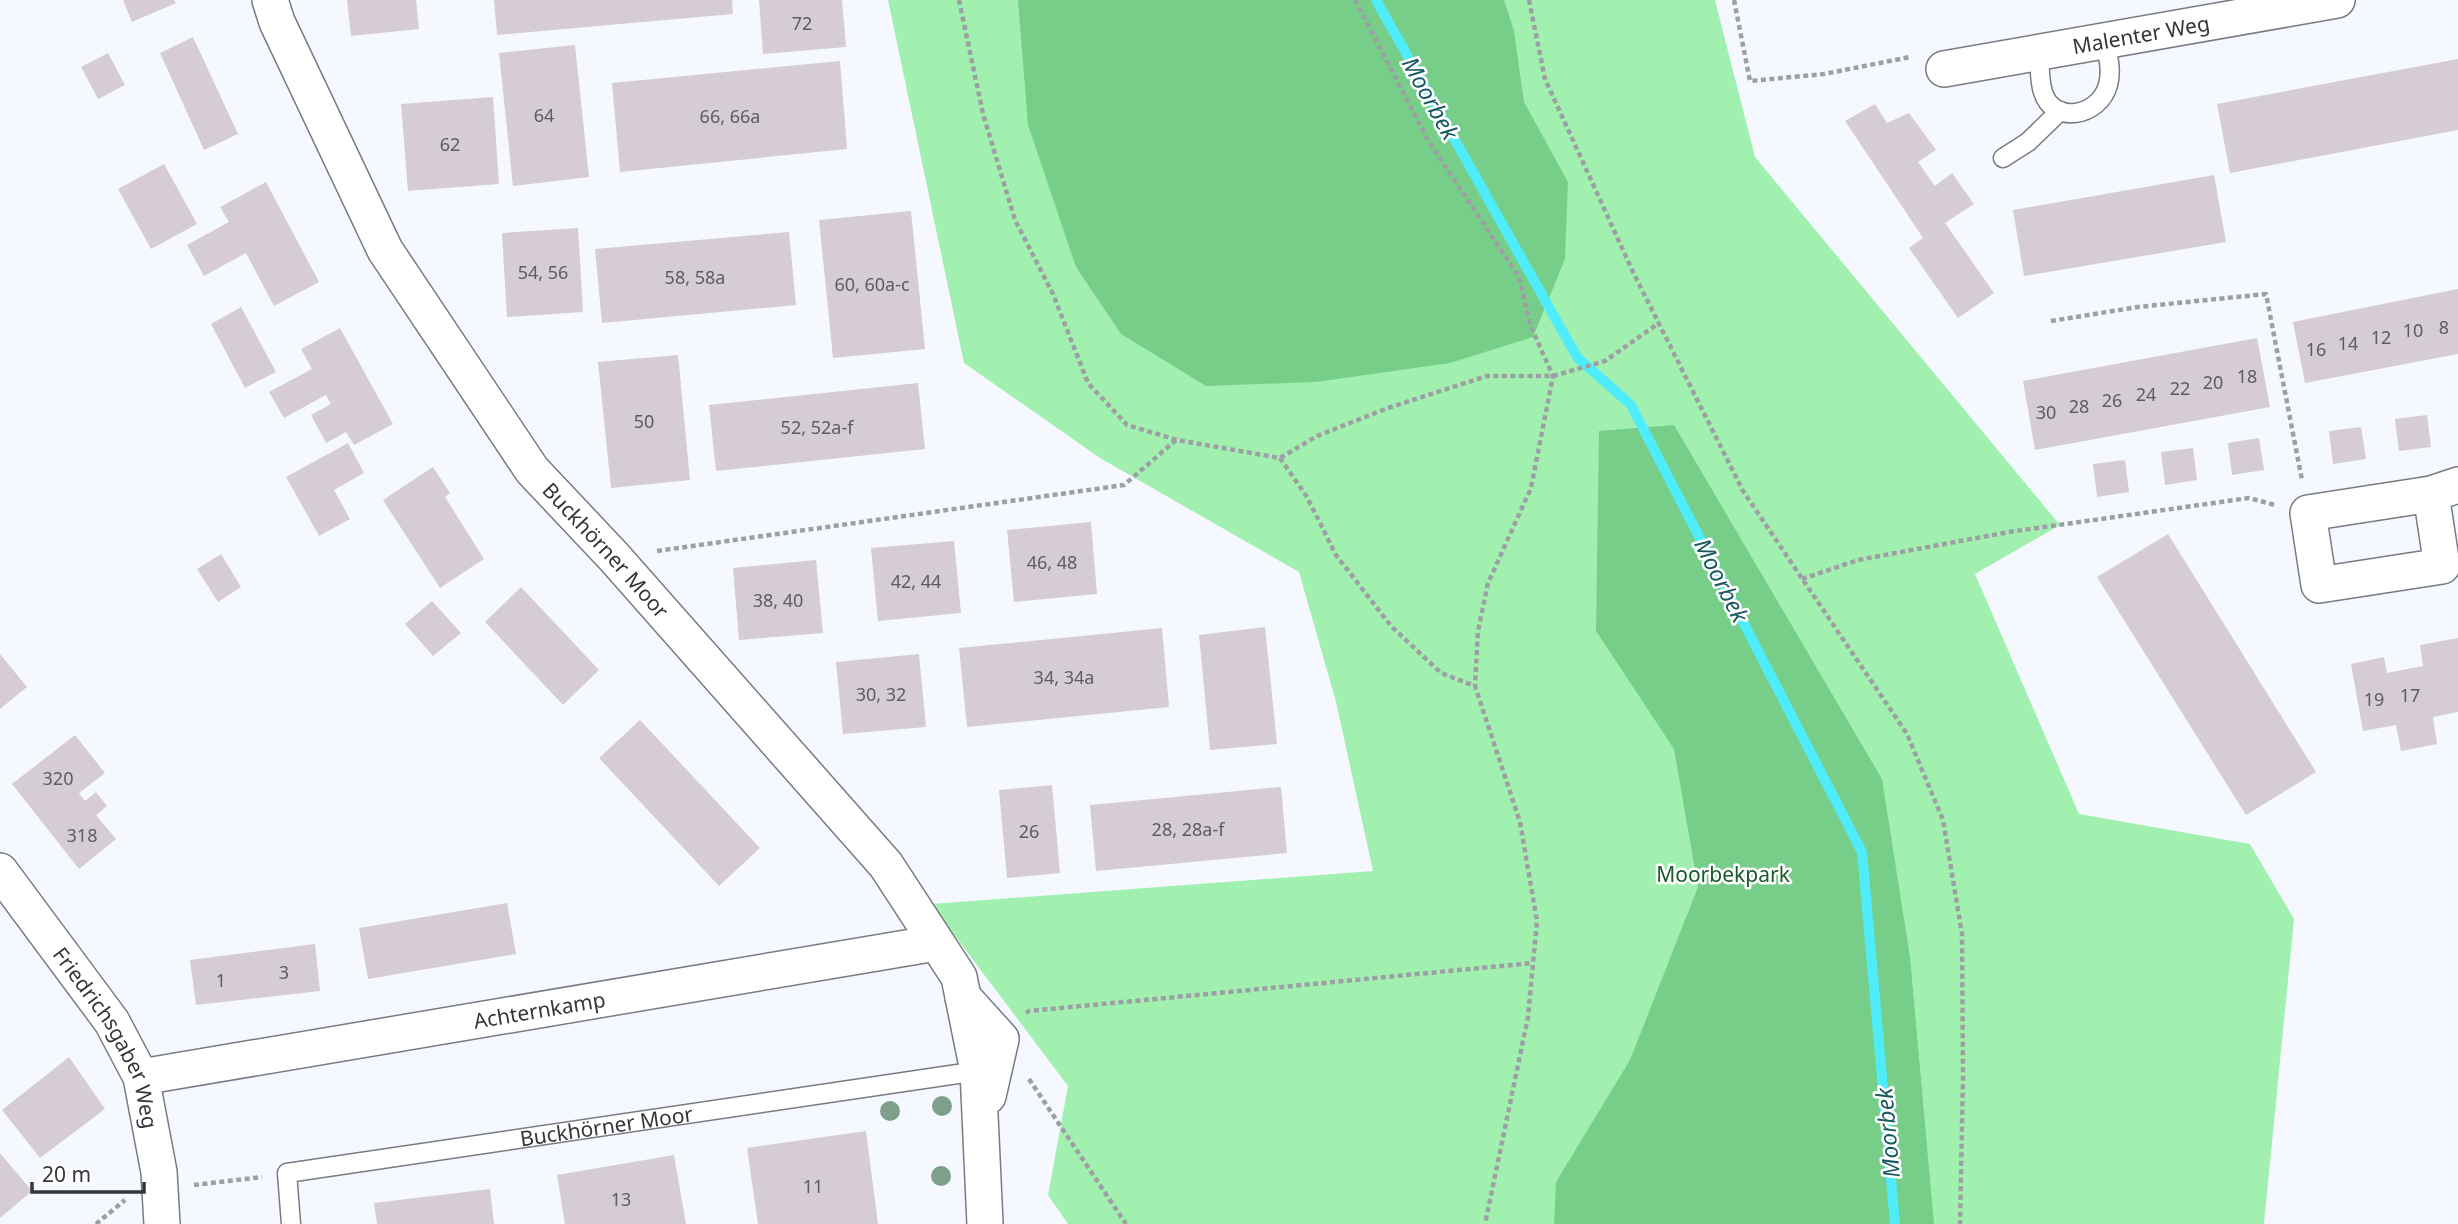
<svg xmlns="http://www.w3.org/2000/svg" width="2458" height="1224" font-family="'Noto Sans',sans-serif">
<style>
.green{fill:#a2f0b0}
.forest{fill:#77ce89}
.lines{fill:none;stroke-linecap:round;stroke-linejoin:round}
.stream{stroke:#4fecfc;stroke-width:10}
.building{fill:#d5cdd3}
.lane-casing{stroke:#787b82;stroke-width:21}
.street-casing{stroke:#787b82;stroke-width:38}
.path{stroke:#9d9fa4;stroke-width:4.5;stroke-dasharray:5 3.5;stroke-linecap:butt}
.lane{stroke:#fff;stroke-width:18}
.street{stroke:#fff;stroke-width:35}
.tree{fill:#7ea08b}
.labels{text-anchor:middle;dominant-baseline:central;stroke-width:5;stroke-linejoin:round;paint-order:stroke}
.number-label{font-size:18px;fill:#5d5c60}
.street-label{font-size:21px;fill:#35363a;stroke:#fff}
.park-label{font-size:21px;fill:#1b582c;stroke:#fff}
.water-label{font-size:23px;font-style:italic;fill:#185960;stroke:#fff}
</style>
<rect width="100%" height="100%" fill="#f6f8ff"/>
<path class="green" d="M888 0H1715L1755 157 2060 525 1975 574 2079 814 2250 844 2294 919 2264 1224H1068L1048 1195 1068 1086 931 904 1373 871 1336 702 1299 572 1100 458 964 363Z"/>
<path class="forest" d="M1018 0H1504L1514 31 1524 102 1568 182 1565 259 1533 337 1450 363 1316 382 1206 386 1121 334 1076 267 1028 125Z
M1674 425 1882 779 1910 957 1934 1224H1554L1556 1182 1630 1060 1698 887 1674 749 1596 631 1599 431Z"/>
<g class="lines">
<path class="stream" d="M1376 0 1577 357 1631 405 1862 852 1895 1224"/>
</g>
<path class="building" d="M123 0H174L176 3 132 22Z
M347 0H416L419 29 351 36Z
M494 0H732L733 14 497 35Z
M759 0H842L846 47 763 54Z
M193 37 238 134 204 150 160 53Z
M575 45 589 177 513 186 499 53Z
M108 53 125 85 98 99 81 67Z
M2458 59V130L2230 173 2217 104Z
M840 61 847 149 620 172 612 83Z
M493 97 499 184 408 191 401 104Z
M1875 104 1887 123 1909 113 1936 150 1918 162 1935 186 1952 173 1974 204 1945 223 1994 293 1958 318 1909 248 1923 238 1845 121Z
M164 164 197 224 151 249 118 189Z
M2214 175 2226 242 2024 276 2013 210Z
M266 182 319 282 274 306 246 253 204 276 187 245 229 222 220 207Z
M911 211 925 349 833 358 819 220Z
M578 228 583 312 507 317 502 233Z
M789 232 796 305 602 323 595 249Z
M2458 289V354L2305 383 2293 322Z
M241 307 276 372 245 388 211 324Z
M340 328 393 424 354 445 346 432 326 443 311 415 331 404 326 395 284 418 269 392 312 369 301 349Z
M2257 338 2270 407 2035 450 2023 381Z
M678 355 690 480 611 488 598 362Z
M918 383 925 449 716 471 709 405Z
M2427 415 2431 447 2399 451 2395 419Z
M2361 427 2366 459 2333 464 2329 431Z
M2259 438 2264 470 2232 475 2228 443Z
M348 443 364 473 334 490 350 519 319 536 286 477Z
M2193 448 2197 480 2165 485 2161 452Z
M2125 460 2129 492 2097 497 2093 464Z
M433 467 450 493 445 497 484 559 440 588 383 500Z
M1091 522 1097 594 1014 602 1007 530Z
M2168 534 2316 772 2246 815 2097 577Z
M954 541 961 613 878 621 871 548Z
M221 554 241 587 218 602 197 569Z
M816 560 823 633 739 640 733 568Z
M521 587 599 670 563 705 485 622Z
M432 601 461 633 433 656 405 624Z
M1265 627 1277 744 1210 750 1199 635Z
M1162 628 1169 707 967 727 959 648Z
M2458 638V712L2433 717 2437 744 2401 751 2396 725 2363 731 2351 664 2384 657 2387 673 2423 666 2420 645Z
M0 654 27 687 0 709Z
M919 654 926 727 843 734 836 662Z
M640 720 760 848 719 886 599 758Z
M75 735 105 773 79 793 85 801 96 792 107 806 96 815 116 839 79 869 12 784Z
M1052 785 1060 873 1007 878 999 790Z
M1281 787 1287 853 1096 871 1090 805Z
M507 903 516 954 368 979 359 928Z
M315 944 320 991 196 1005 190 960Z
M69 1057 105 1109 40 1158 2 1110Z
M866 1131 878 1224H758L747 1148Z
M0 1153 32 1191 0 1218Z
M674 1155 686 1224H565L557 1175Z
M490 1189 494 1224H377L374 1203Z"/>
<g class="lines">
<defs>
<g id="lane">
<path d="M2039 53C2040 65 2039 80 2043 92 2053 125 2099 117 2108 85 2112 70 2108 56 2105 42"/>
<path d="M2003 158 2028 142 2060 111"/>
<path id="s1" d="M291 1224 287 1173 978 1071"/>
</g>
<g id="street">
<path id="s2" d="M270 0 277 22 385 250 532 470 614 557 886 865 959 977 978 1071 985 1224"/>
<path id="s3" d="M1944 69 2337 0"/>
<path d="M2431 494 2442 566 2319 585 2308 513 2431 494 2458 485"/>
<path id="s4" d="M0 871 112 1022 141 1077 159 1172 162 1224"/>
<path d="M963 997 1001 1039 988 1096"/>
<path id="s5" d="M141 1077 936 943"/>
</g>
</defs>
<use href="#lane" class="lane-casing"/>
<use href="#street" class="street-casing"/>
<path class="path" d="M959 0 983 114 1015 220 1053 294 1088 383 1127 425 1177 440 1280 458 1317 436 1388 408 1487 376H1553L1605 361 1659 323
M1355 0 1429 142 1519 277 1531 327 1553 376 1531 488 1488 583 1478 631 1475 686
M1529 0 1545 79 1633 272 1743 491 1907 734 1943 820 1962 934 1963 1076 1960 1224
M1734 0 1750 81 1824 74 1910 57
M2051 321 2138 307 2266 294 2302 480
M1280 458 1307 497 1336 555 1391 626 1441 673 1475 686 1520 822 1537 921 1528 1017 1485 1224
M657 551 1124 485 1176 440
M1802 579 1858 560 2009 532 2249 498 2275 505
M1026 1013 1029 1011 1533 963
M1029 1079 1126 1224
M194 1185 262 1177
M96 1224 125 1200"/>
<use href="#lane" class="lane"/>
<use href="#street" class="street"/>
</g>
<g class="tree">
<circle cx="942" cy="1106" r="10"/>
<circle cx="890" cy="1111" r="10"/>
<circle cx="941" cy="1176" r="10"/>
</g>
<g class="labels">
<g class="number-label">
<text x="802" y="23">72</text>
<text x="544" y="115">64</text>
<text x="730" y="116">66, 66a</text>
<text x="450" y="144">62</text>
<text x="543" y="272">54, 56</text>
<text x="695" y="277">58, 58a</text>
<text x="872" y="284">60, 60a-c</text>
<text x="2444" y="327">8</text>
<text x="2413" y="330">10</text>
<text x="2381" y="337">12</text>
<text x="2348" y="343">14</text>
<text x="2316" y="349">16</text>
<text x="2247" y="376">18</text>
<text x="2213" y="382">20</text>
<text x="2180" y="388">22</text>
<text x="2146" y="394">24</text>
<text x="2112" y="400">26</text>
<text x="2079" y="406">28</text>
<text x="2046" y="412">30</text>
<text x="644" y="421">50</text>
<text x="817" y="427">52, 52a-f</text>
<text x="1052" y="562">46, 48</text>
<text x="916" y="581">42, 44</text>
<text x="778" y="600">38, 40</text>
<text x="1064" y="677">34, 34a</text>
<text x="881" y="694">30, 32</text>
<text x="2410" y="695">17</text>
<text x="2374" y="699">19</text>
<text x="58" y="778">320</text>
<text x="1188" y="829">28, 28a-f</text>
<text x="1029" y="831">26</text>
<text x="82" y="835">318</text>
<text x="284" y="972">3</text>
<text x="221" y="980">1</text>
<text x="813" y="1186">11</text>
<text x="621" y="1199">13</text>
</g>
<g class="street-label">
<text stroke="none"><textPath href="#s3" startOffset="200">Malenter Weg</textPath></text>
<text stroke="none"><textPath href="#s2" startOffset="649">Buckhörner Moor</textPath></text>
<text stroke="none"><textPath href="#s5" startOffset="404">Achternkamp</textPath></text>
<text stroke="none"><textPath href="#s4" startOffset="200">Friedrichsgaber Weg</textPath></text>
<text stroke="none"><textPath href="#s1" startOffset="374">Buckhörner Moor</textPath></text>
</g>
<g class="park-label">
<text x="1723" y="874">Moorbekpark</text>
</g>
<g class="water-label">
<text transform="translate(1431 98) rotate(61)">Moorbek</text>
<text transform="translate(1722 580) rotate(63)">Moorbek</text>
<text transform="translate(1887 1133) rotate(-95)">Moorbek</text>
</g>
</g>
<path d="M32 1182v10h112v-10" fill="none" stroke="#35363a" stroke-width="3.5"/>
<text x="42" y="1182" font-size="21" fill="#35363a" stroke="#ffffff" stroke-width="5" paint-order="stroke">20 m</text>
</svg>
